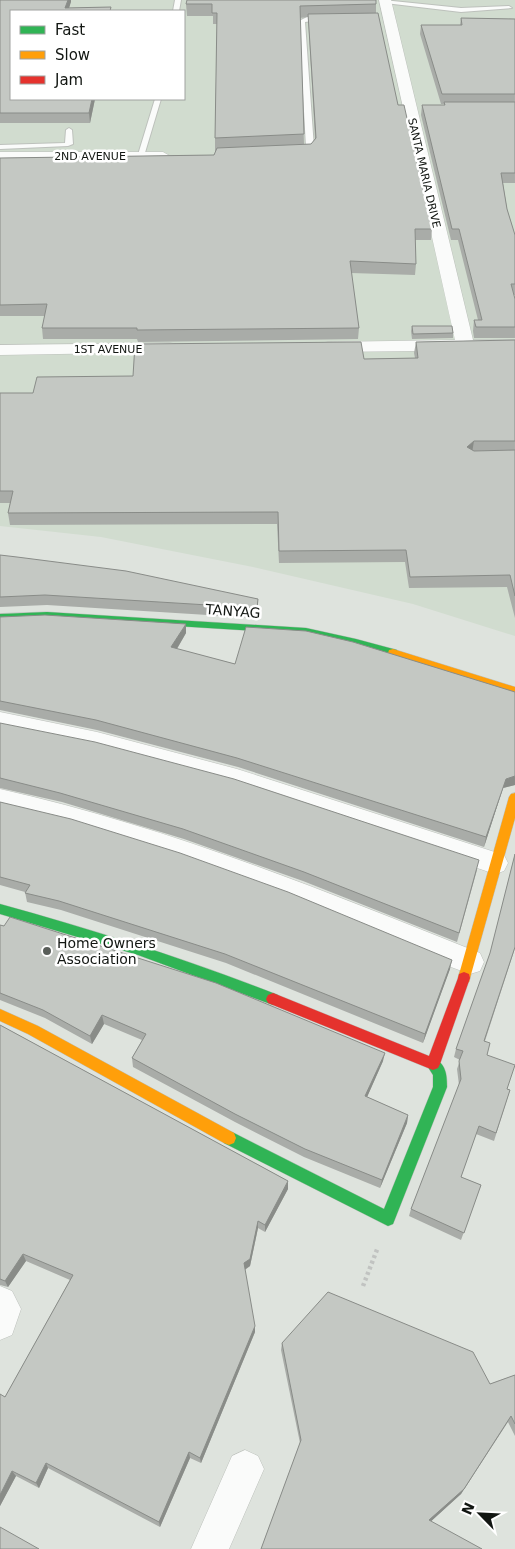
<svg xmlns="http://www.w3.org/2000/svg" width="515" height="1549" font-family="'DejaVu Sans',sans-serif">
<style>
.built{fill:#d1dccf;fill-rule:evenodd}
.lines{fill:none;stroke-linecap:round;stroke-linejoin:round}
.lane-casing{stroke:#bdc1bc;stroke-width:2}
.street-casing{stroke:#bdc1bc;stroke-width:1}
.fast-casing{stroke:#bdc1bc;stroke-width:1}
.slow-casing{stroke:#bdc1bc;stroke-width:1}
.jam-casing{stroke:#bdc1bc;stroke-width:1}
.path{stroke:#c1c3c1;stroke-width:4.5;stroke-dasharray:3 3;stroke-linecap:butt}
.lane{fill:#fafbfa;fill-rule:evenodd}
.street{fill:#fafbfa;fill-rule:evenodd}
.fast{fill:#30b455;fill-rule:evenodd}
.slow{fill:#ff9f0a;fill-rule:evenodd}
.jam{fill:#e5322d;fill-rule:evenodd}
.wall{fill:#a9aca8;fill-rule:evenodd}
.shaded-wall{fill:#898c88}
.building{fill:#c4c8c3;stroke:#898c88}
.poi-dot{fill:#595e59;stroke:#fff;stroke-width:2}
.labels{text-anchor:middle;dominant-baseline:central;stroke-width:5;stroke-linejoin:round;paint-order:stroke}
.far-street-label{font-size:11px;fill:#121612;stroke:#fff}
.street-label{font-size:14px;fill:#121612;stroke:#fff}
.poi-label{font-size:14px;fill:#121612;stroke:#fff;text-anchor:start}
</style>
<rect width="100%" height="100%" fill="#dee3dd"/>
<path class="built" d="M0 0H515V636L413 604 253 567 101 537 0 526ZM11 11H184V99H11Z"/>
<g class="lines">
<defs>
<path id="lane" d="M175 0H181L179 11H173Z
M383 0 461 8 509 6 512 8 461 12 385 3Z
M307 17 326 19 305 22 314 148 300 154 296 152 306 147 299 21Z
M155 99H161L144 156 137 158Z
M69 128 72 130 73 144 68 146 0 149V145L65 143 66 130Z"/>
<path id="street" d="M379 0H391L473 340H515V350L328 352 322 351 319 347 322 343 328 342 455 340Z
M0 152H163L170 156 163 160H0Z
M170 343 176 344 179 348 176 352 0 355V345Z
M0 712 97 732 237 769 504 855 508 863 504 871 495 874 235 787 97 750 0 730Z
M0 789C166 826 322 890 480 953L484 962 480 971 470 974C408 952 349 924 288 900 194 862 99 831 0 809Z
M0 1286 12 1291 21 1309 12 1335 0 1340Z
M245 1450 258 1456 264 1469 229 1549H191L232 1456Z"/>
<path id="fast" d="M47 612 306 628 356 639 397 650 398 653 393 657 355 645 306 634 47 618 0 620V614Z
M0 904C94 930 187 959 278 995L280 999 278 1003 273 1005 138 955 0 914Z
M433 1058C446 1063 447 1075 447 1087L393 1224 388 1226 224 1143 222 1138 224 1133 229 1131 234 1133 384 1209 433 1087V1075L426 1064 428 1060Z"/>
<path id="slow" d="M393 649 515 687V695L389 656 388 653 389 650Z
M515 793V818L470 978 469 982 464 984 459 982 458 978 509 797 511 794Z
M0 1009 38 1026 234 1133 236 1138 234 1143 229 1145 224 1143 28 1034 0 1021Z"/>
<path id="jam" d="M464 972 469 974 470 978 440 1064 438 1068 433 1070 268 1003 266 999 268 995 273 993 429 1056 458 978 459 974Z"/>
</defs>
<use href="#lane" class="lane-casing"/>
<use href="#street" class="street-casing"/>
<use href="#fast" class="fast-casing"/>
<use href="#slow" class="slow-casing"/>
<use href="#jam" class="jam-casing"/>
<path class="path" d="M363 1286 378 1247"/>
<use href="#lane" class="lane"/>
<use href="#street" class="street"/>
<use href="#fast" class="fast"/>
<use href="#slow" class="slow"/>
<use href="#jam" class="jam"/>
</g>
<path class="wall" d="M0 0H71L69 8 111 7V11H11L95 99 90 123H0Z
M186 4H376V13L398 105 432 229 431 240H415L416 264 415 275 351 273 359 328 358 339 138 342 137 339H43L42 328 45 316H0V158L214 155 216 151H215V138L217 24H213V16H187ZM308 17 315 139 311 144H304L300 18Z
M461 18 515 19V183H503L507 209 515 235V295H514L515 299V338H474L473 331 474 320H478L458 240H451L421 115 422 105H444V104H441L420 34 421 25H460Z
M412 326 453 333V338L412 339 411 331Z
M515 340V618L507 587 409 588 405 562 279 563 277 524 10 525 8 513 10 503H0V393H33L133 376 364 359 415 358 414 353 416 342Z
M0 555 258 599V609L257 618 47 605 0 607Z
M0 617 186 633 177 649 235 664 515 692V785L503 788 484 847 238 767 97 730 0 710Z
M0 723 477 870 457 942 303 881 184 839 62 802 0 788Z
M0 802 450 969 423 1043 226 963 61 910 27 902 25 892 0 885Z
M515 854V948L485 1041 487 1055 507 1089 510 1090 494 1141 476 1134 461 1177 481 1185 461 1240 409 1216 411 1209 459 1085 457 1069 460 1060 454 1057 456 1049 490 954Z
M0 925 383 1061 367 1097 408 1115 407 1123 380 1188 304 1157 235 1122 133 1067 132 1058 142 1040 104 1024 92 1044 45 1018 0 1000Z
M0 1025 288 1181V1189L265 1232 258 1228 250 1266 245 1270 255 1332 201 1463 190 1458 160 1527 48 1468 39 1488 16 1476 0 1506V1394L5 1397 70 1280 26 1261 8 1287 0 1285Z
M282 1343 490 1384 515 1375V1436L508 1422 461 1494 431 1521 261 1549 300 1443 281 1350Z"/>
<path class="shaded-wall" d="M68 0H71V2L68 11 65 8Z
M92 99H95L90 123 89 113Z
M474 441 472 453 467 447Z
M258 599V609L257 618V608Z
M186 624V633L172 657 171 647Z
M515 776V785L503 788 484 847 486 837 506 779Z
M452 960 450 969 423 1043 425 1034Z
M102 1015 104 1024 92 1044 90 1036Z
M385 1053 383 1061 364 1104 365 1096Z
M408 1115 407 1123 380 1188 382 1180Z
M288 1181V1189L265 1232V1225Z
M258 1221V1228L250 1266 244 1270V1263Z
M23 1254 26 1261 8 1287 5 1281Z
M255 1326V1332L201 1463 200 1458Z
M511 1416 461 1494 427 1525 429 1520Z
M189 1452 190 1458 160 1527 159 1522Z
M46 1463 48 1468 39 1488 36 1483Z
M12 1471 16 1476 0 1506V1495Z"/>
<path class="building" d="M0 0H68L65 8 111 7 110 11H11V99H92L89 113H0Z
M187 0H376V4L300 6 304 134 215 138 217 13H212V4H186Z
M378 13 398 105H404L432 229H415L416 264 350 261 359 328 137 330V328H42L47 304 0 305V158L214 155 217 148 311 144 316 138 308 14Z
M461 18 515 19V94H442L421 25H462Z
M444 102H515V173H501L507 209 515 235V284H511L515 299V327H476L474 320H482L459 229H452L422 105H445Z
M412 326H452L453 333 413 334Z
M515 340V441H474L467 447 474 451 515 450V596L510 575 410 577 406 550 279 551 278 512 8 513 13 491H0V393H33L37 377 133 376 135 344 361 342 364 359 418 358 416 342Z
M0 555 17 557 126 571 258 599 257 608 45 595 0 597Z
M45 615 186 624 171 647 235 664 246 627 306 631 353 642 515 692V776L506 779 486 837 237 758 96 720 0 701V617Z
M0 723 95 742 234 779 479 860 459 933 304 872 183 829 60 793 0 778Z
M0 802 71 819 180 853 288 892 452 960 425 1034 225 954 59 901 25 893 30 885 0 877Z
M515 854V947L484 1041 490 1043 487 1055 515 1065 507 1089 510 1090 496 1133 479 1126 461 1177 481 1185 464 1233 411 1209 461 1079 459 1061 463 1051 456 1049 490 953Z
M10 917 216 983 385 1053 365 1096 408 1115 382 1180 305 1149 235 1114 132 1058 146 1034 102 1015 90 1036 43 1010 0 993V925L4 926Z
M0 1025 288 1181 265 1225 258 1221 250 1259 244 1263 255 1326 200 1458 189 1452 159 1522 46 1463 36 1483 12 1471 0 1495V1394L5 1397 73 1275 23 1254 5 1281 0 1279Z
M328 1292 473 1352 490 1384 515 1375V1424L511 1416 464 1489 429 1520 482 1549H261L301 1440 282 1343Z
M0 1527 39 1549H0Z"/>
<circle class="poi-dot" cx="47" cy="951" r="5"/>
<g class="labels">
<g class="far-street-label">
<text x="90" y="156">2ND AVENUE</text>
<text transform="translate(424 173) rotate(77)">SANTA MARIA DRIVE</text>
<text x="108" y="349">1ST AVENUE</text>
</g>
<g class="street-label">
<text transform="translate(233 611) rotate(4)">TANYAG</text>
</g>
<g class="poi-label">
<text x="57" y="943">Home Owners<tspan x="57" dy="16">Association</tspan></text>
</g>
</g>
<rect x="10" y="10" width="175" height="90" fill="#ffffff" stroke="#a0a2a0"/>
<rect x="20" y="26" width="25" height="8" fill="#30b455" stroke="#a0a2a0"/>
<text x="55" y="35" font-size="15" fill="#121612">Fast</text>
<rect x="20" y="51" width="25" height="8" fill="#ff9f0a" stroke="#a0a2a0"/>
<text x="55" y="60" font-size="15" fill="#121612">Slow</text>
<rect x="20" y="76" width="25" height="8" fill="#e5322d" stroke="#a0a2a0"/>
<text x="55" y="85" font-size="15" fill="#121612">Jam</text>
<g transform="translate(480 1514) rotate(294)" stroke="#ffffff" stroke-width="4" paint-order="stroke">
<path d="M0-4L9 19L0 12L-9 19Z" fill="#121612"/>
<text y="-8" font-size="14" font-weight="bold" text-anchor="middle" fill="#121612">N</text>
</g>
</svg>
